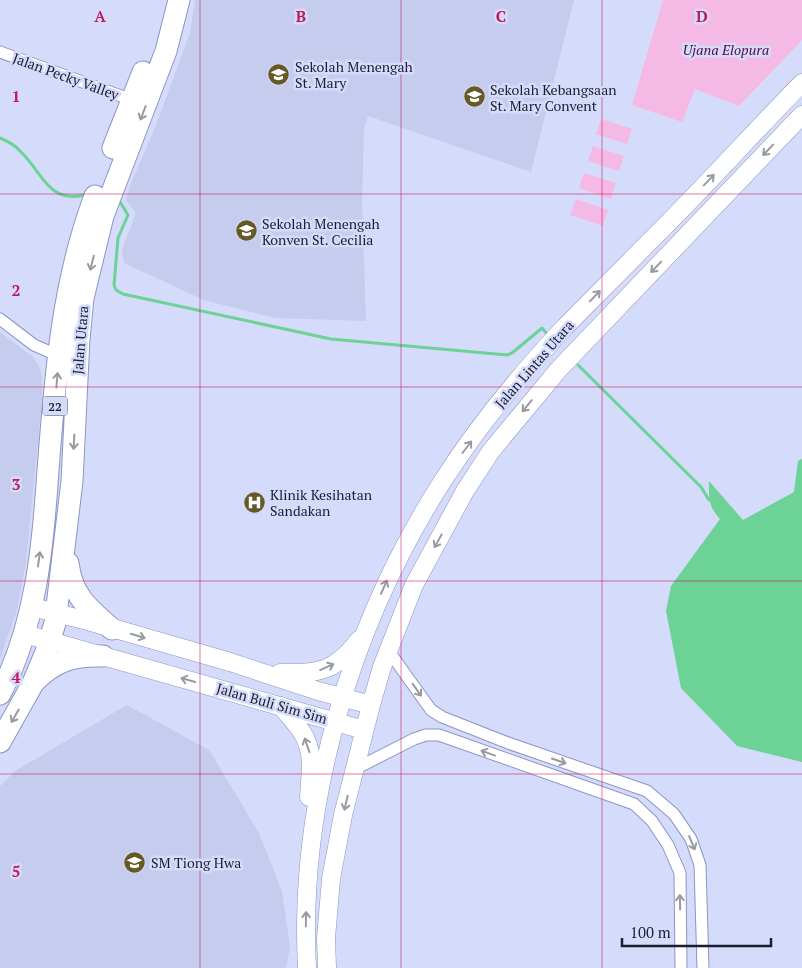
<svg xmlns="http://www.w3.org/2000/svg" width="802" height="968" font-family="'PT Serif',serif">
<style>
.built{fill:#c5ccee}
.green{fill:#f4bae5}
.water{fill:#6cd296}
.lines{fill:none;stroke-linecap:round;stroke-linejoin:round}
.stream{stroke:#6cd296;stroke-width:3}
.street-casing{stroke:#8c95c5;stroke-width:13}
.primary-casing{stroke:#8c95c5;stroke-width:19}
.highway-casing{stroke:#8c95c5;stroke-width:23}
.street{stroke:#fff;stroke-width:11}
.primary{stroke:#fff;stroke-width:18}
.highway{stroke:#fff;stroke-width:21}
.oneway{stroke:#989aa2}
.grid{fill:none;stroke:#c2185b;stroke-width:1;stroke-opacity:0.55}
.labels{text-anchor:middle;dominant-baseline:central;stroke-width:5;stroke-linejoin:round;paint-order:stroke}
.shield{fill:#d5dbfa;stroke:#53576d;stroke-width:1}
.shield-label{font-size:12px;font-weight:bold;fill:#1b1e31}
.park-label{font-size:14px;font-style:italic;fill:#540748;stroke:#d5dbfa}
.poi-label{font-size:14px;fill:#1b1e31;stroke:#d5dbfa;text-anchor:start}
.street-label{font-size:14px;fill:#1b1e31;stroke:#d5dbfa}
.grid-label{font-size:16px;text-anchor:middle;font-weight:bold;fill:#c2185b;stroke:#d5dbfa;stroke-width:5;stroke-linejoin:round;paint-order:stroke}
</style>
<rect width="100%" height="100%" fill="#d5dbfa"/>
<path class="built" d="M195 0H574L531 172 368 116 364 129 362 202 366 321 275 318 204 300 124 263 122 249 136 213 126 200 131 183 156 125 190 33Z
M0 332 33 357 39 366 42 377V401L26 562 17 610 0 659Z
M127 705 209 750 259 833 282 891 290 947 286 968H0V786L15 771Z"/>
<path class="green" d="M663 0H802V40L739 106 695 89 682 122 632 105Z
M601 119 632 129 627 144 596 134Z
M593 146 624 156 619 171 588 161Z
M584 173 616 183 611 199 579 188Z
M576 199 608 210 603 226 570 215Z"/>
<path class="water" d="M802 459V762L737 746 681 688 666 611 671 586 720 519C708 506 709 498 709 481L743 520 794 492 798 461Z"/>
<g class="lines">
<path class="stream" d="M0 138C7 141 15 145 20 151 42 171 48 204 84 195
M120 202 128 215 118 238 114 285 116 290 123 294 331 339 507 355 512 353 542 328 548 335
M578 365 701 487 709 500"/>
<defs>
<path id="street" d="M0 52 132 100
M0 319 34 345 59 356
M388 650 431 710 442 717 508 743 647 791 674 814 691 839 700 865 703 968
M353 770 414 739 426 735H439L634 804 652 821 668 845 680 873 681 968"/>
<path id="primary" d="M32 607 88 621 230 662 318 691 371 705
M25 634 364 730
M280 673C318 674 335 672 359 640
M281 706C288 715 297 724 303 734 315 754 310 776 309 797
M307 968C298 800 352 623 442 482 475 430 521 374 563 329 591 300 620 272 648 243 701 191 750 136 802 83
M327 968 326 938 331 879 343 815 371 705 382 667 414 585 465 491 491 451 559 369 802 115"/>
<path id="highway" d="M113 148 143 72
M68 563C72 596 88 608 112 629
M34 682C55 661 73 655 103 656
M0 694C36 625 43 547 48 470 55 378 62 283 95 196
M0 742 32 685 46 652 55 623 72 481 79 339 83 298 103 216 166 51 179 0"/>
</defs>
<use href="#street" class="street-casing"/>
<use href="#primary" class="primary-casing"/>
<use href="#highway" class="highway-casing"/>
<use href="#street" class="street"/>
<use href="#primary" class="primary"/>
<use href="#highway" class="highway"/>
</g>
<defs><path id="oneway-shaft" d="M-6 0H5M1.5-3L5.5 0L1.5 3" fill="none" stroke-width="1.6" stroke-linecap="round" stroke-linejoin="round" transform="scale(1.25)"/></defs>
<g class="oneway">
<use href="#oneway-shaft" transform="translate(143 113) rotate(111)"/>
<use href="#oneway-shaft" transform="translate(768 150) rotate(134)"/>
<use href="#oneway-shaft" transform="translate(709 180) rotate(-46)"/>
<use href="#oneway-shaft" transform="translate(92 263) rotate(104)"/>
<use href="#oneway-shaft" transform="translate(656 267) rotate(134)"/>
<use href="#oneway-shaft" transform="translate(595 296) rotate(-46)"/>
<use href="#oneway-shaft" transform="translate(57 380) rotate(-85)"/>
<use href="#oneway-shaft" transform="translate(527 406) rotate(129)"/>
<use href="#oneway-shaft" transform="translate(74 442) rotate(93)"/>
<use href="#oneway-shaft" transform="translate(467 447) rotate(-53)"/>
<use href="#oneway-shaft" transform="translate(438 541) rotate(119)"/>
<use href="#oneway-shaft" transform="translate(39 559) rotate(-82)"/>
<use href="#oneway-shaft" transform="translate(384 587) rotate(-66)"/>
<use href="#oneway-shaft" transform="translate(138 636) rotate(17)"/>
<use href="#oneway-shaft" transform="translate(327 667) rotate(-24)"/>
<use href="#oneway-shaft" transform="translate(188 680) rotate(-164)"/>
<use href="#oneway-shaft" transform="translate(417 690) rotate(55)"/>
<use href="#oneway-shaft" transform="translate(15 716) rotate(120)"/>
<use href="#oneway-shaft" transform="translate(307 745) rotate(-109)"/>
<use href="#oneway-shaft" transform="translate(488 753) rotate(-160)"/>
<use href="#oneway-shaft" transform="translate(559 761) rotate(19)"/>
<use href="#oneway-shaft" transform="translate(346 803) rotate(103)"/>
<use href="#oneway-shaft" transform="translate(692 843) rotate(67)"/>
<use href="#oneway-shaft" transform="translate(680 902) rotate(-91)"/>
<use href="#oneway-shaft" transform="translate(306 919) rotate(-89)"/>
</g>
<path class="grid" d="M200 0V968M401 0V968M602 0V968M0 194H802M0 387H802M0 581H802M0 774H802"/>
<defs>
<symbol id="school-disc" viewBox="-11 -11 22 22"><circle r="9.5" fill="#655925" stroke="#d5dbfa"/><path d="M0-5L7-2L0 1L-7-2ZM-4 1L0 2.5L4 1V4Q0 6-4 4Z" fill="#fff"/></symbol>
<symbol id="hospital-disc" viewBox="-11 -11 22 22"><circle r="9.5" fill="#655925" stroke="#d5dbfa"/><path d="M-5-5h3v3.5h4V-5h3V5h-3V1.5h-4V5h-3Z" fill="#fff"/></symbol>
</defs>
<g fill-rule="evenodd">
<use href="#school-disc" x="266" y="62" width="25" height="25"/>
<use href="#school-disc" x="462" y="84" width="25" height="25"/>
<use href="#school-disc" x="234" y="218" width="25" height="25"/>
<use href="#hospital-disc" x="242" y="490" width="25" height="25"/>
<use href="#school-disc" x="122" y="850" width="25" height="25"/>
</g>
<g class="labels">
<rect class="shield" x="42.5" y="396.5" width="25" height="19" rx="4"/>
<g class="shield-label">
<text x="55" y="406">22</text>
</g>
<g class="park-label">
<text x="726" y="49">Ujana Elopura</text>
</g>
<g class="poi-label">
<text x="295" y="66">Sekolah Menengah<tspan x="295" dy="16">St. Mary</tspan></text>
<text x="490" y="89">Sekolah Kebangsaan<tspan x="490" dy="16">St. Mary Convent</tspan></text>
<text x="262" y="223">Sekolah Menengah<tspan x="262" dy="16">Konven St. Cecilia</tspan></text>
<text x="270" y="494">Klinik Kesihatan<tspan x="270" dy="16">Sandakan</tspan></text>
<text x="151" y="862">SM Tiong Hwa</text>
</g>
<g class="street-label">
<text transform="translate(66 76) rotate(20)">Jalan Pecky Valley</text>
<text transform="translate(80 340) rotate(-85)">Jalan Utara</text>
<text transform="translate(534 364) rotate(-49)">Jalan Lintas Utara</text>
<text transform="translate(272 703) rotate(16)">Jalan Buli Sim Sim</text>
</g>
</g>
<g class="grid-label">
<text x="100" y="22">A</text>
<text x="301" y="22">B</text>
<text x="501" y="22">C</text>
<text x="702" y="22">D</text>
<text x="16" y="102">1</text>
<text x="16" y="296">2</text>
<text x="16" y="490">3</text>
<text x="16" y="683">4</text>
<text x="16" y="877">5</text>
</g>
<path d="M622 938v8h149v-8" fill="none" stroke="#1b1e31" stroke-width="2.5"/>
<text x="630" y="938" font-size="15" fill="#1b1e31" stroke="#d5dbfa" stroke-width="4" paint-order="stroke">100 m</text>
</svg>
